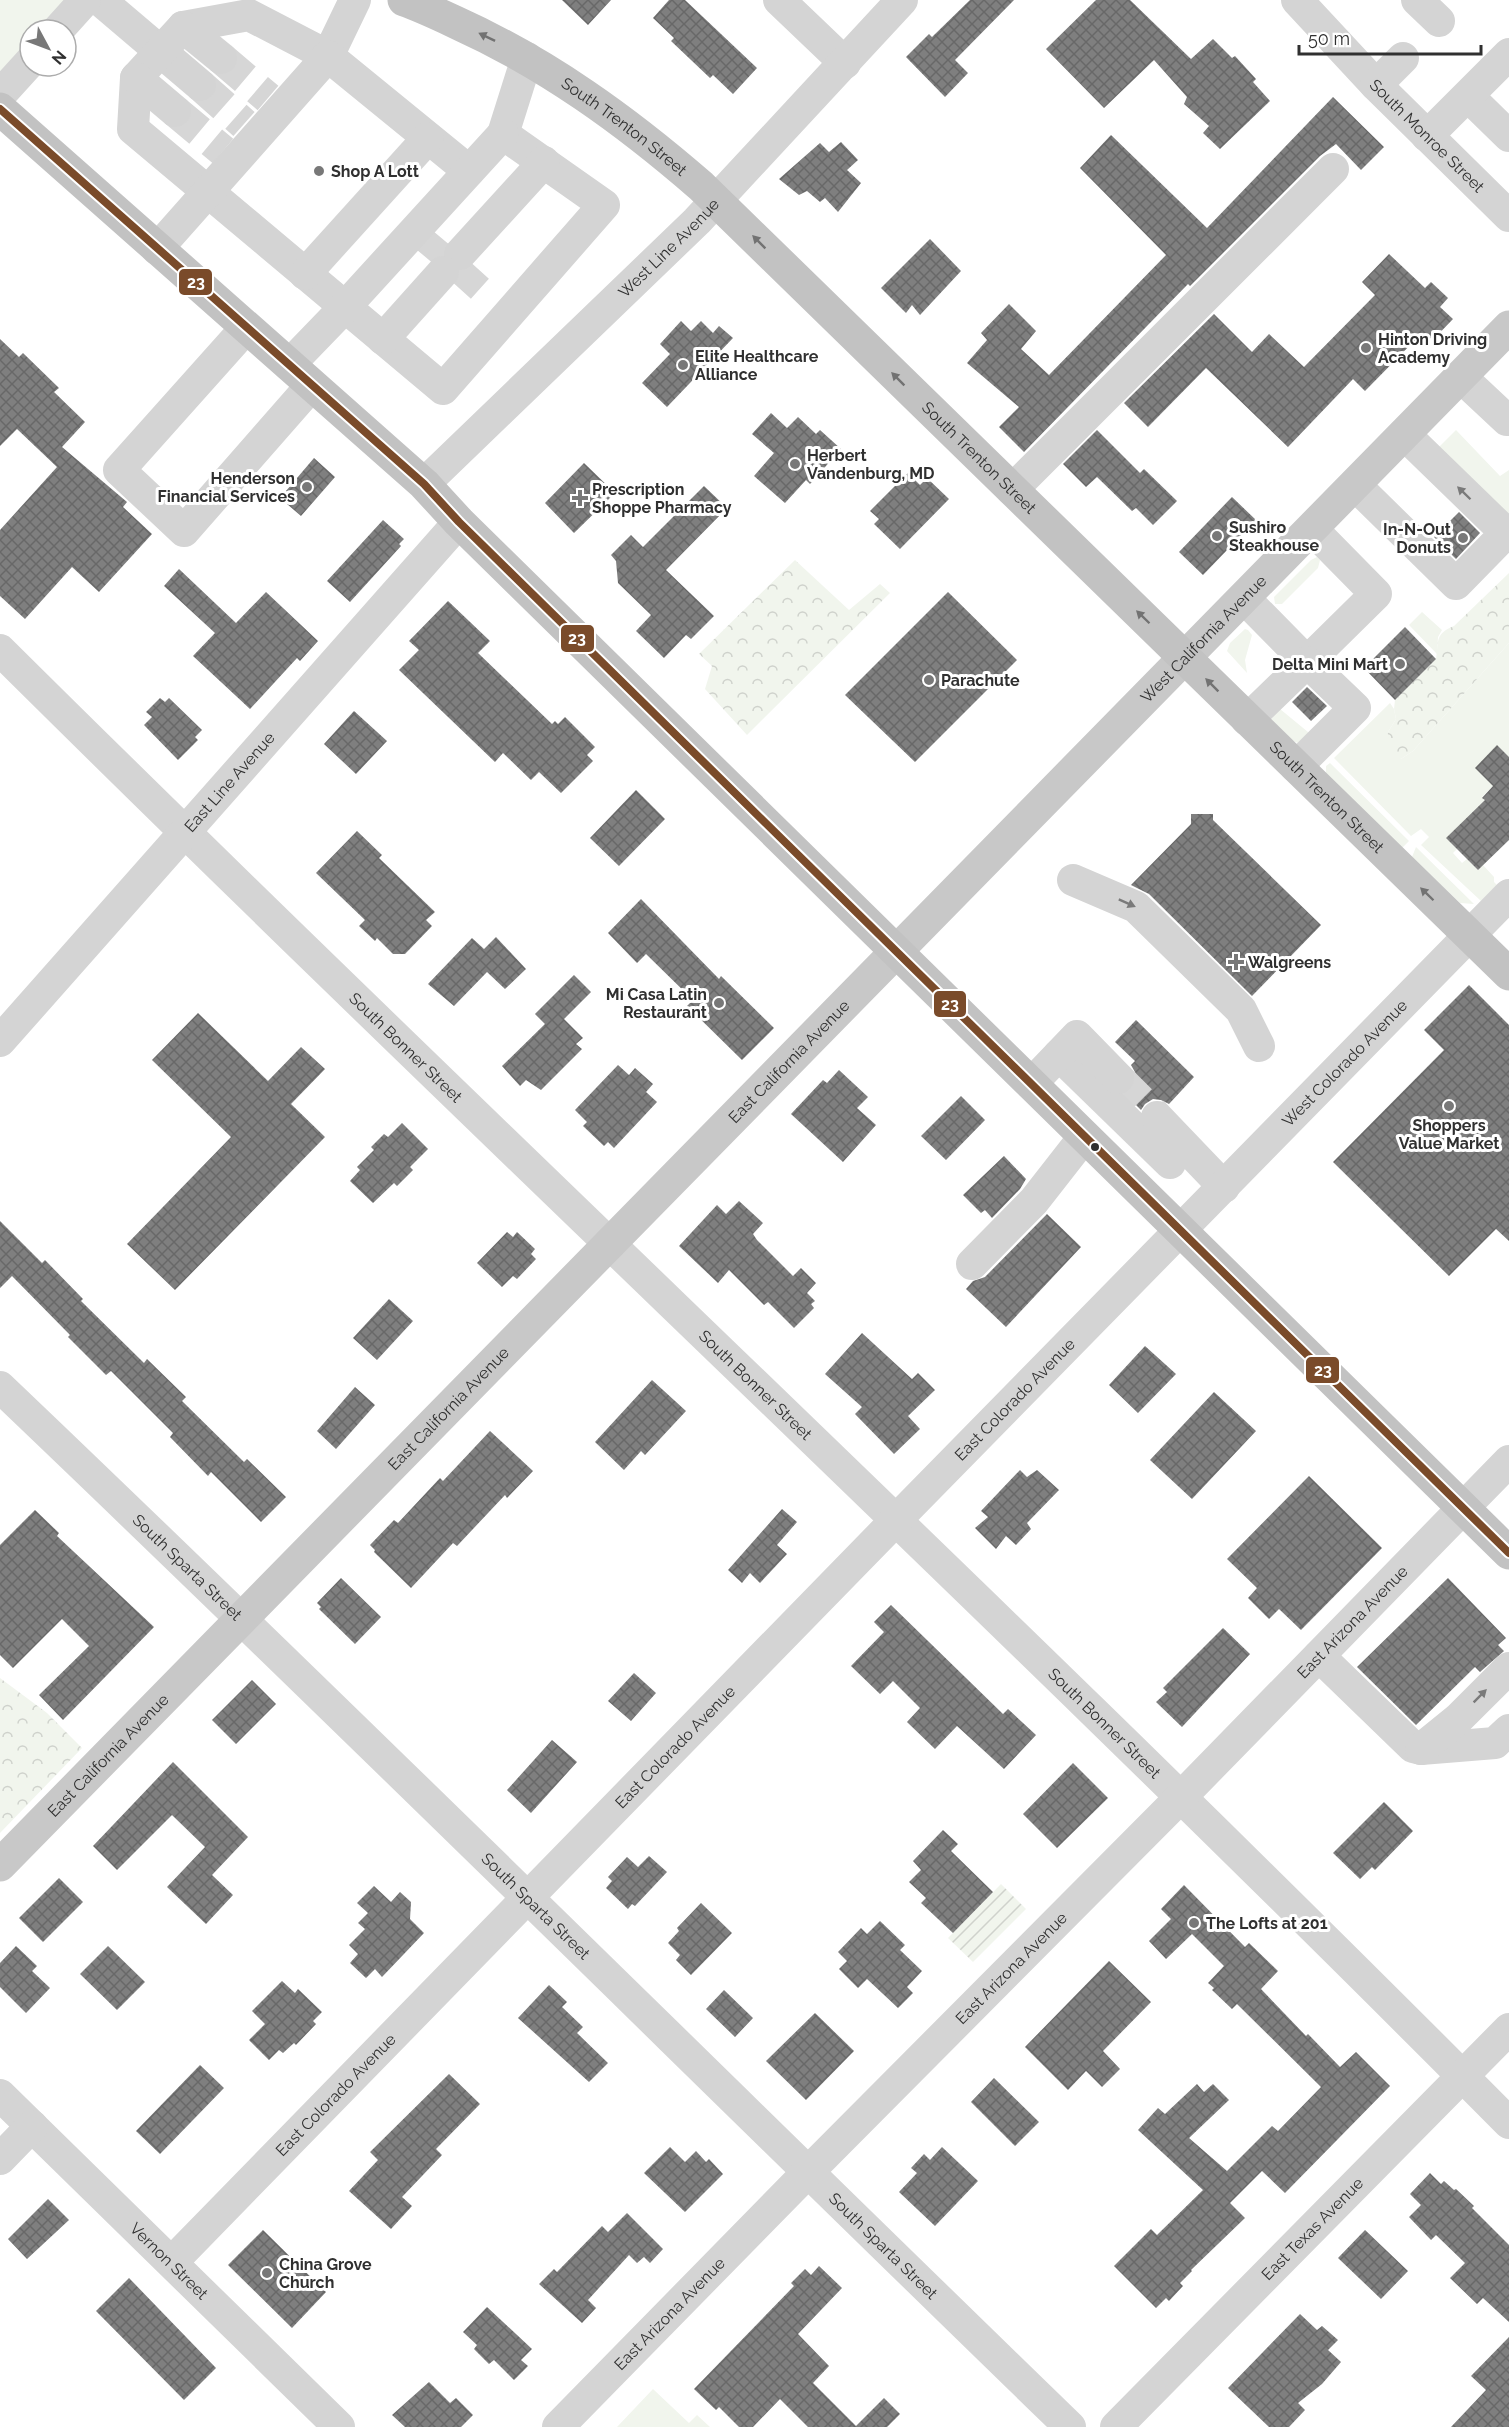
<svg xmlns="http://www.w3.org/2000/svg" width="1509" height="2427" font-family="Raleway,sans-serif">
<style>
.grass{fill:#f1f5ed}
.forest{fill:url(#forest-crowns)}
.garden{fill:url(#garden-furrows)}
.building{fill:url(#building-cross-hatch)}
.lines{fill:none;stroke-linecap:round;stroke-linejoin:round}
.minor-tunnel{stroke:#d6d6d6;stroke-width:32;stroke-dasharray:32 16;stroke-linecap:butt}
.minor{stroke:#d4d4d4;stroke-width:32}
.major{stroke:#c8c8c8;stroke-width:33}
.highway{stroke:#c2c2c2;stroke-width:33}
.bus-1-casing{stroke:#fff;stroke-width:12}
.bus-1{stroke:#7a4b2a;stroke-width:8}
.oneway{fill:#727272}
.oneway2{fill:#7a7a7a}
.poi-dot{fill:#787878;stroke:#fff;stroke-width:2}
.bus-dot{fill:#303030;stroke:#fff;stroke-width:2}
.labels{text-anchor:middle;dominant-baseline:central;stroke-width:6;stroke-linejoin:round;paint-order:stroke}
.street-label{font-size:16px;fill:#303030;stroke:#fff}
.poi-label{font-size:16px;font-weight:bold;fill:#303030;stroke:#fff;text-anchor:start}
.line-badge{stroke:#fff;stroke-width:2}
.badge-label{font-size:16px;text-anchor:middle;font-weight:bold;fill:#fff}
</style>
<defs>
<pattern id="forest-crowns" width="20" height="18" patternUnits="userSpaceOnUse" patternTransform="scale(1.5)"><rect width="20" height="18" fill="#f1f5ed"/><path d="M2 6a3 3 0 1 1 6 0M12 15a3 3 0 1 1 6 0" fill="none" stroke="#cfd2cc"/></pattern>
<pattern id="garden-furrows" width="10" height="10" patternUnits="userSpaceOnUse" patternTransform="scale(1.5)"><rect width="10" height="10" fill="#f1f5ed"/><path d="M-1 1l2-2M0 10L10 0M9 11l2-2" fill="none" stroke="#cfd2cc"/></pattern>
<pattern id="building-cross-hatch" width="8" height="8" patternUnits="userSpaceOnUse" patternTransform="scale(1.5)"><rect width="8" height="8" fill="#7f7f7f"/><path d="M0 0l8 8M0 8l8-8" fill="none" stroke="#686868"/></pattern>
</defs>
<rect width="100%" height="100%" fill="#fff"/>
<path class="grass" d="M0 0H68L41 30H30V43L0 76Z
M1456 430 1500 476 1509 470V523L1436 450Z
M1317 557 1320 560 1318 568 1282 604H1275L1274 597 1311 560Z
M1422 612 1442 630 1438 637 1437 654 1409 625Z
M1245 629 1248 630 1252 635 1245 660 1247 673 1227 651 1230 643Z
M1509 643V796L1496 783 1482 797 1485 800 1447 838 1457 849 1453 853 1462 863 1467 859 1478 870 1483 865 1494 877V882L1497 885 1481 901 1421 845 1429 837 1421 829 1411 836 1334 758 1390 703 1394 709 1396 719 1388 732 1401 759 1413 751Z
M1280 709 1308 732V736L1298 743 1293 741 1271 719Z
M1330 763 1409 841 1402 848 1326 775V766Z
M1416 847 1474 904 1460 903 1412 857Z
M653 2389 689 2423 697 2415 710 2427H617Z"/>
<path class="forest" d="M795 560 849 610 880 584 890 593 747 735 705 689 712 666 699 654Z
M1509 573V643L1413 751 1401 759 1387 749 1388 732 1396 719 1394 709 1395 700 1436 659C1439 642 1434 634 1454 626Z
M0 1678 47 1713 82 1748 0 1833Z"/>
<path class="garden" d="M1001 1884 1026 1909 973 1962 948 1938Z"/>
<path class="building" d="M562 0H611L588 25Z
M669 0H685L757 68 733 94 713 75 710 78 671 41 674 38 653 18Z
M970 0H1014L955 60 968 73 945 97 906 57 929 34 932 37Z
M1096 0H1130L1191 59 1213 39 1232 58 1235 56 1256 79 1253 82 1270 101 1220 149 1203 133 1209 126 1184 104 1187 97 1154 60 1104 108 1046 49Z
M1333 97 1384 147 1361 170 1336 144 1320 156 1190 286 1188 284 1024 452 999 427 1019 407 967 363 987 340 981 333 1009 304 1036 331 1021 349 1049 375 1166 255 1080 168 1111 135 1207 228Z
M841 142 858 160 847 170 861 183 838 212 825 198 820 202 807 191 799 195 779 179 820 143 829 152Z
M930 239 961 271 920 315 912 305 906 313 881 288Z
M1389 254 1425 288 1431 282 1448 298 1440 307 1453 319 1429 344 1420 335 1365 391 1353 379 1288 447 1206 368 1148 427 1124 403 1214 314 1252 352 1269 334 1304 367 1375 295 1362 282Z
M681 321 691 331 701 321 713 333 719 326 733 338 667 407 642 383 670 354 660 344Z
M0 339 19 357 23 353 59 388 54 392 85 422 62 447 127 502 123 507 152 534 99 592 72 567 25 619 0 596V530L57 467 17 429 0 446Z
M771 413 787 428 798 417 816 434 820 430 841 449 810 484 806 480 785 503 754 476 774 453 752 434Z
M1097 430 1140 473 1144 469 1177 501 1153 525 1136 508 1132 511 1097 477 1086 487 1063 464Z
M314 458 335 477 301 516 280 498Z
M584 463 615 493 574 533 545 503Z
M908 473 920 485 927 478 949 499 900 549 874 524 879 519 870 511Z
M704 486 727 508 666 570 714 616 691 639 686 635 664 658 636 631 651 615 618 583 616 561 611 555 631 535 643 547Z
M1232 497 1256 520 1203 575 1179 552Z
M1459 512 1480 533 1456 559 1434 537Z
M383 520 404 539 399 544 401 546 350 602 327 581Z
M179 569 236 623 266 592 318 641 300 661 297 658 250 709 193 656 215 633 164 586Z
M948 592 1017 660 915 762 845 695Z
M448 601 490 641 478 653 552 724 555 721 558 724 565 717 595 747 587 755 593 761 561 793 539 772 531 780 503 753 495 762 399 670 419 650 409 641Z
M1405 627 1436 659 1395 700 1364 668Z
M1307 687 1327 706 1311 721 1292 702Z
M160 698 165 702 169 698 202 730 195 737 198 740 178 760 144 725 152 717 146 712Z
M354 711 387 741 356 774 324 744Z
M1497 745 1509 757V840L1478 870 1446 838 1485 800 1482 798 1493 786 1475 768Z
M636 790 665 819 619 866 590 838Z
M1191 814H1213V820L1321 925 1252 996 1149 894 1131 885 1191 824Z
M357 831 382 855 379 858 435 912 426 920 432 926 405 954H393L377 938 375 941 359 926 365 920 316 873Z
M641 899 719 979 721 976 774 1028 742 1060 687 1006 693 1000 646 954 637 963 608 933Z
M496 937 526 969 505 989 487 972 454 1006 428 984 472 938 484 949Z
M574 975 591 992 564 1019 583 1038 576 1044 582 1049 541 1090 526 1080 520 1086 502 1066 545 1024 535 1014Z
M1469 985 1509 1025V1241L1496 1229 1449 1276 1333 1162 1444 1050 1424 1030Z
M198 1013 268 1081 301 1047 325 1069 291 1104 325 1137 175 1290 127 1244 231 1137 152 1060Z
M1136 1020 1194 1077 1169 1104 1161 1100 1153 1099 1145 1104 1141 1110 1125 1094 1131 1090 1135 1083 1136 1074 1131 1065 1135 1061 1115 1042Z
M618 1065 629 1075 635 1068 653 1084 646 1092 657 1102 614 1148 608 1142 604 1146 583 1126 587 1122 575 1110Z
M839 1070 868 1097 857 1108 876 1125 843 1162 791 1114 823 1080 827 1083Z
M961 1096 985 1120 946 1160 921 1136Z
M402 1123 428 1149 410 1167 413 1170 397 1186 394 1183 373 1203 350 1181 360 1170 357 1167 374 1150 371 1147 384 1134 388 1137Z
M1004 1156 1026 1179 1020 1189 992 1218 985 1210 981 1213 963 1195Z
M739 1201 763 1223 753 1234 757 1240 793 1276 801 1268 816 1283 807 1293 815 1301 811 1304 814 1308 794 1328 768 1302 764 1305 729 1270 718 1283 679 1246 717 1205 726 1214Z
M1047 1214 1081 1247 1006 1327 966 1289 973 1281 985 1277Z
M0 1221 42 1263 45 1260 83 1299 81 1301 144 1363 147 1359 186 1397 182 1401 244 1462 247 1459 286 1497 261 1522 211 1472 208 1476 170 1437 173 1433 111 1371 106 1375 68 1337 70 1335 12 1276 0 1288Z
M507 1232 513 1237 517 1232 535 1249 531 1254 536 1259 517 1279 513 1276 502 1287 477 1263Z
M389 1299 413 1321 377 1360 353 1338Z
M862 1333 912 1379 918 1373 935 1390 908 1416 920 1429 894 1454 855 1414 862 1407 825 1374Z
M1145 1346 1176 1374 1138 1413 1109 1385Z
M652 1380 686 1411 645 1455 641 1451 624 1470 595 1442Z
M355 1387 375 1405 336 1449 317 1431Z
M1214 1392 1256 1431 1192 1499 1150 1460Z
M490 1431 533 1471 507 1498 505 1495 457 1546 453 1543 411 1588 374 1552 375 1550 370 1545 394 1520 398 1523 440 1478 443 1481Z
M1020 1470 1027 1477 1037 1470 1059 1490 1027 1523 1031 1529 1016 1545 1006 1536 996 1549 975 1528 988 1517 981 1511Z
M1309 1476 1382 1548 1301 1630 1279 1609 1269 1619 1248 1598 1257 1588 1227 1559Z
M782 1509 797 1522 777 1545 787 1554 760 1583 750 1573 742 1583 728 1570Z
M35 1510 59 1533 57 1536 154 1627 63 1720 39 1695 89 1646 62 1619 13 1668 0 1655V1545Z
M341 1578 381 1617 355 1644 319 1609 321 1607 317 1603Z
M1448 1578 1506 1638 1498 1645 1504 1651 1480 1672 1475 1667 1416 1725 1357 1667Z
M891 1605 1003 1714 1008 1709 1036 1735 1004 1769 957 1726 935 1749 907 1722 920 1708 893 1681 880 1694 851 1666 884 1632 874 1622Z
M1223 1628 1250 1654 1182 1727 1156 1702 1167 1692 1163 1688Z
M634 1673 656 1693 631 1721 608 1701Z
M252 1680 276 1704 236 1744 212 1720Z
M552 1740 577 1762 531 1813 507 1790Z
M173 1762 248 1837 212 1875 233 1895 206 1924 167 1887 205 1847 172 1815 117 1870 93 1846Z
M1073 1763 1108 1798 1057 1848 1023 1814Z
M1384 1802 1413 1831 1375 1870 1372 1867 1360 1879 1333 1853Z
M943 1830 958 1844 951 1851 993 1892 953 1933 921 1903 926 1898 909 1882 921 1870 913 1861Z
M649 1856 667 1872 635 1906 632 1904 628 1909 606 1888 612 1881 608 1877 627 1857 638 1867Z
M59 1878 83 1902 43 1942 19 1918Z
M1184 1885 1245 1947 1249 1943 1278 1971 1261 1989 1306 2036 1308 2034 1340 2067 1356 2052 1390 2086 1285 2193 1262 2171 1230 2203 1245 2218 1191 2270 1192 2271 1180 2283 1183 2286 1169 2301 1166 2298 1156 2308 1114 2266 1151 2229 1157 2235 1203 2190 1138 2130 1158 2108 1165 2114 1197 2084 1204 2092 1213 2084 1229 2100 1189 2138 1227 2171 1272 2126 1278 2131 1321 2087 1237 2004 1232 2009 1212 1990 1214 1988 1208 1983 1224 1966 1192 1934 1166 1959 1149 1941 1171 1919 1161 1909Z
M374 1886 391 1902 400 1892 411 1902 410 1919 424 1933 382 1977 375 1969 366 1978 350 1963 358 1954 349 1945 365 1929 358 1923 368 1913 357 1903Z
M701 1903 732 1933 691 1975 676 1960 680 1955 668 1943 679 1931 677 1928Z
M880 1921 905 1945 900 1950 922 1971 907 1987 913 1993 898 2008 867 1979 858 1988 839 1969 847 1961 838 1952 861 1928 867 1934Z
M16 1946 37 1966 32 1971 50 1988 26 2013 0 1987V1963Z
M108 1946 145 1982 117 2010 80 1974Z
M1109 1961 1151 2002 1103 2051 1120 2069 1102 2087 1086 2071 1068 2090 1025 2047Z
M282 1981 295 1993 298 1989 322 2012 313 2021 316 2024 296 2045 294 2043 283 2053 279 2050 269 2060 249 2040 265 2024 252 2011Z
M549 1985 567 2002 562 2007 583 2027 577 2033 608 2063 589 2082 518 2018Z
M724 1990 753 2018 735 2037 706 2009Z
M815 2013 854 2051 806 2100 766 2061Z
M200 2065 224 2088 160 2154 136 2131Z
M449 2074 480 2104 436 2149 442 2155 402 2197 412 2206 391 2229 349 2191 378 2160 370 2152Z
M994 2078 1039 2122 1015 2146 971 2102Z
M670 2147 685 2162 696 2151 706 2162 709 2159 723 2174 685 2212 644 2173Z
M942 2147 978 2181 935 2226 899 2192 917 2173 911 2168 924 2154 930 2160Z
M1430 2173 1441 2184 1444 2181 1454 2190 1456 2189 1474 2206 1472 2208 1509 2245V2322L1483 2298 1477 2304 1450 2278 1465 2263 1436 2235 1431 2240 1409 2217 1421 2205 1410 2194Z
M48 2199 69 2220 27 2259 8 2239Z
M627 2213 663 2249 650 2263 644 2257 637 2263 629 2255 588 2300 596 2308 582 2323 539 2284 554 2269 557 2272 602 2226 608 2232Z
M263 2230 326 2292 292 2328 228 2265Z
M1365 2230 1408 2271 1381 2299 1338 2258Z
M819 2266 842 2288 798 2334 829 2366 813 2383 856 2426 884 2398 900 2414 887 2427H808L780 2399 753 2427H739L719 2407 716 2410 694 2389 794 2286 791 2283 805 2269 811 2275Z
M129 2278 216 2368 184 2400 96 2311Z
M487 2307 532 2349 521 2360 528 2366 514 2380 494 2360 489 2364 474 2349 477 2345 463 2332Z
M1300 2314 1317 2330 1322 2326 1338 2340 1328 2350 1341 2362 1322 2384 1298 2403 1305 2410 1289 2427H1269L1228 2388Z
M1509 2337V2427H1451L1486 2390 1471 2376Z
M429 2382 450 2403 456 2398 473 2415 461 2427H405L392 2415Z"/>
<g class="lines">
<path class="minor-tunnel" d="M221 58 268 98
M200 85 244 124
M175 111 223 151
M429 260 445 241
M459 288 477 268
M1118 1078 1157 1117"/>
<g class="minor">
<path d="M100 0 200 85"/>
<path d="M355 0 328 56 249 15 183 27 136 78 133 129 443 389 604 205 503 134 527 58"/>
<path d="M779 0 845 63"/>
<path id="s1" d="M1297 0 1376 85 1509 216"/>
<path d="M1417 0 1439 21"/>
<path d="M183 27 221 58"/>
<path d="M58 30 85 0"/>
<path d="M136 78 175 111"/>
<path d="M1376 85 1403 58"/>
<path d="M0 95 30 62"/>
<path d="M1468 96 1509 136"/>
<path d="M1427 136 1509 54"/>
<path d="M157 249 328 56 469 171"/>
<path d="M460 254 544 162"/>
<path d="M305 274 428 138"/>
<path d="M246 328 119 470 184 531 311 386"/>
<path d="M383 339 443 272"/>
<path d="M289 365 345 307 503 134"/>
<path d="M1461 377 1507 420"/>
<path id="s2" d="M424 484 697 221 902 0"/>
<path d="M1355 485 1456 584 1506 533 1404 434"/>
<path d="M1012 490 1333 169"/>
<path d="M1244 598 1307 662 1376 594 1312 529"/>
<path id="s3" d="M0 650C499 1145 1014 1624 1509 2123"/>
<path d="M1247 720 1307 662 1355 708 1296 767"/>
<path d="M1073 880 1136 907 1241 1010 1259 1046"/>
<path id="s4" d="M0 1041 459 522"/>
<path d="M1059 1055 1170 1163"/>
<path d="M1031 1084 1077 1036 1118 1078"/>
<path d="M1157 1117 1224 1187"/>
<path d="M972 1264 1034 1201 1084 1137"/>
<path id="s5" d="M0 1387C360 1730 713 2081 1070 2427"/>
<path d="M1319 1656 1413 1747 1421 1749 1495 1743 1509 1730"/>
<path d="M1421 1749 1458 1719 1509 1668"/>
<path id="s6" d="M0 2095 339 2427"/>
<path d="M0 2159 32 2126"/>
<path id="s7" d="M172 2262 896 1520 1509 895"/>
<path id="s8" d="M558 2427 808 2172 1180 1798 1509 1461"/>
<path id="s9" d="M1116 2427 1509 2029"/>
</g>
<path class="major" id="s10" d="M0 1865 1509 327"/>
<g class="highway">
<path id="s11" d="M404 0C421 6 438 14 455 22 546 63 625 120 701 186L1509 974"/>
<path d="M0 109 424 484 459 522 1509 1553"/>
</g>
<defs>
<path id="bus-1" d="M0 109 424 484 459 522 1509 1553"/>
</defs>
<use href="#bus-1" class="bus-1-casing"/>
<use href="#bus-1" class="bus-1"/>
</g>
<defs><path id="oneway-solid" d="M-6-.8H1V-3.2L6.5 0L1 3.2V.8H-6Z" transform="scale(1.5)"/></defs>
<g class="oneway">
<use href="#oneway-solid" transform="translate(487 37) rotate(-154)"/>
<use href="#oneway-solid" transform="translate(759 242) rotate(-135)"/>
<use href="#oneway-solid" transform="translate(898 379) rotate(-135)"/>
<use href="#oneway-solid" transform="translate(1143 617) rotate(-136)"/>
<use href="#oneway-solid" transform="translate(1212 685) rotate(-135)"/>
<use href="#oneway-solid" transform="translate(1427 894) rotate(-136)"/>
</g>
<g class="oneway2">
<use href="#oneway-solid" transform="translate(1464 493) rotate(-136)"/>
<use href="#oneway-solid" transform="translate(1127 903) rotate(24)"/>
<use href="#oneway-solid" transform="translate(1480 1696) rotate(-45)"/>
</g>
<g class="poi-dot">
<circle cx="319" cy="171" r="6"/>
<circle cx="1366" cy="348" r="6"/>
<circle cx="683" cy="365" r="6"/>
<circle cx="795" cy="464" r="6"/>
<circle cx="307" cy="487" r="6"/>
<path d="M577 489h6v6h6v6h-6v6h-6v-6h-6v-6h6z"/>
<circle cx="1217" cy="536" r="6"/>
<circle cx="1463" cy="538" r="6"/>
<circle cx="1400" cy="664" r="6"/>
<circle cx="929" cy="680" r="6"/>
<path d="M1233 953h6v6h6v6h-6v6h-6v-6h-6v-6h6z"/>
<circle cx="719" cy="1003" r="6"/>
<circle cx="1449" cy="1106" r="6"/>
<circle cx="1194" cy="1923" r="6"/>
<circle cx="267" cy="2273" r="6"/>
</g>
<circle class="bus-dot" cx="1095" cy="1147" r="5"/>
<g class="labels">
<g class="street-label">
<text stroke="none"><textPath href="#s11" startOffset="255">South Trenton Street</textPath></text>
<text stroke="none"><textPath href="#s1" startOffset="188">South Monroe Street</textPath></text>
<text stroke="none"><textPath href="#s2" startOffset="340">West Line Avenue</textPath></text>
<text stroke="none"><textPath href="#s11" startOffset="741">South Trenton Street</textPath></text>
<text stroke="none"><textPath href="#s10" startOffset="1718">West California Avenue</textPath></text>
<text stroke="none"><textPath href="#s4" startOffset="346">East Line Avenue</textPath></text>
<text stroke="none"><textPath href="#s11" startOffset="1227">South Trenton Street</textPath></text>
<text stroke="none"><textPath href="#s3" startOffset="568">South Bonner Street</textPath></text>
<text stroke="none"><textPath href="#s10" startOffset="1126">East California Avenue</textPath></text>
<text stroke="none"><textPath href="#s7" startOffset="1677">West Colorado Avenue</textPath></text>
<text stroke="none"><textPath href="#s3" startOffset="1054">South Bonner Street</textPath></text>
<text stroke="none"><textPath href="#s7" startOffset="1206">East Colorado Avenue</textPath></text>
<text stroke="none"><textPath href="#s10" startOffset="640">East California Avenue</textPath></text>
<text stroke="none"><textPath href="#s5" startOffset="260">South Sparta Street</textPath></text>
<text stroke="none"><textPath href="#s8" startOffset="1131">East Arizona Avenue</textPath></text>
<text stroke="none"><textPath href="#s3" startOffset="1540">South Bonner Street</textPath></text>
<text stroke="none"><textPath href="#s7" startOffset="720">East Colorado Avenue</textPath></text>
<text stroke="none"><textPath href="#s10" startOffset="154">East California Avenue</textPath></text>
<text stroke="none"><textPath href="#s5" startOffset="746">South Sparta Street</textPath></text>
<text stroke="none"><textPath href="#s8" startOffset="645">East Arizona Avenue</textPath></text>
<text stroke="none"><textPath href="#s7" startOffset="234">East Colorado Avenue</textPath></text>
<text stroke="none"><textPath href="#s9" startOffset="279">East Texas Avenue</textPath></text>
<text stroke="none"><textPath href="#s5" startOffset="1232">South Sparta Street</textPath></text>
<text stroke="none"><textPath href="#s6" startOffset="237">Vernon Street</textPath></text>
<text stroke="none"><textPath href="#s8" startOffset="159">East Arizona Avenue</textPath></text>
</g>
<g class="poi-label">
<text x="331" y="171">Shop A Lott</text>
<text x="1378" y="339">Hinton Driving<tspan x="1378" dy="18">Academy</tspan></text>
<text x="695" y="356">Elite Healthcare<tspan x="695" dy="18">Alliance</tspan></text>
<text x="807" y="455">Herbert<tspan x="807" dy="18">Vandenburg, MD</tspan></text>
<text x="295" y="478" text-anchor="end">Henderson<tspan x="295" dy="18">Financial Services</tspan></text>
<text x="592" y="489">Prescription<tspan x="592" dy="18">Shoppe Pharmacy</tspan></text>
<text x="1229" y="527">Sushiro<tspan x="1229" dy="18">Steakhouse</tspan></text>
<text x="1451" y="529" text-anchor="end">In-N-Out<tspan x="1451" dy="18">Donuts</tspan></text>
<text x="1388" y="664" text-anchor="end">Delta Mini Mart</text>
<text x="941" y="680">Parachute</text>
<text x="1248" y="962">Walgreens</text>
<text x="707" y="994" text-anchor="end">Mi Casa Latin<tspan x="707" dy="18">Restaurant</tspan></text>
<text x="1449" y="1125" text-anchor="middle">Shoppers<tspan x="1449" dy="18">Value Market</tspan></text>
<text x="1206" y="1923">The Lofts at 201</text>
<text x="279" y="2264">China Grove<tspan x="279" dy="18">Church</tspan></text>
</g>
</g>
<g class="line-badge">
<rect x="178" y="268" width="35" height="28" rx="6" fill="#7a4b2a"/>
<rect x="560" y="624" width="35" height="29" rx="6" fill="#7a4b2a"/>
<rect x="933" y="990" width="34" height="28" rx="6" fill="#7a4b2a"/>
<rect x="1305" y="1356" width="35" height="28" rx="6" fill="#7a4b2a"/>
</g>
<g class="badge-label">
<text x="196" y="288">23</text>
<text x="577" y="644">23</text>
<text x="950" y="1010">23</text>
<text x="1323" y="1376">23</text>
</g>
<g transform="translate(48 48) rotate(131)"><circle r="28" fill="#ffffff" stroke="#acacac" stroke-width="1.5"/>
<path d="M0-4.5L10 22L0 15L-10 22Z" fill="#787878"/>
<text y="-9" font-size="16" font-weight="bold" text-anchor="middle" fill="#303030">N</text>
</g>
<path d="M1299 45v9h182v-9" fill="none" stroke="#303030" stroke-width="3"/>
<text x="1308" y="45" font-size="18" fill="#303030" stroke="#ffffff" stroke-width="4.5" paint-order="stroke">50 m</text>
</svg>
